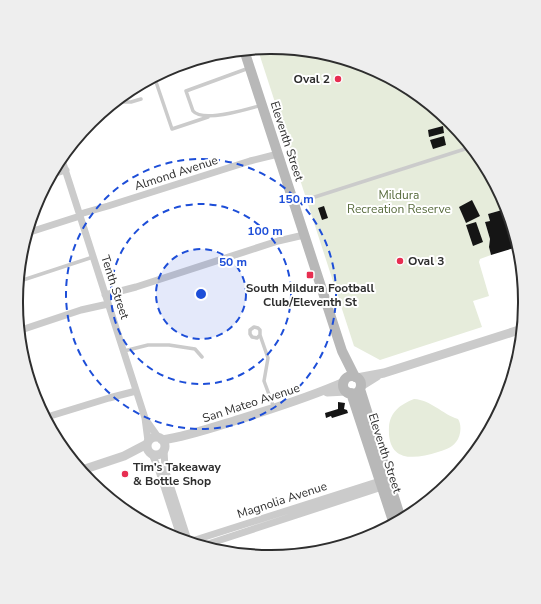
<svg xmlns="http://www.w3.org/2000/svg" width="541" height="604" font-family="'Nunito Sans',sans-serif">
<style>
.green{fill:#e6ecdb}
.building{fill:#151515}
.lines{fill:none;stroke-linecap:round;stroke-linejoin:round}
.service{stroke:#cbcbcb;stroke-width:3.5}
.minor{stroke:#cbcbcb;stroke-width:7}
.tertiary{stroke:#cbcbcb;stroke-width:9}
.secondary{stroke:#b8b8b8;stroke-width:10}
.ring{fill:none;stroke:#1d4ed8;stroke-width:2;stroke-dasharray:7 5}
.poi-dot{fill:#e72e51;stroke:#fff;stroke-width:1.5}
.labels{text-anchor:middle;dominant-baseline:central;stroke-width:4;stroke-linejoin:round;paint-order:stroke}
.poi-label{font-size:12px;font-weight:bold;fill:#2e2e2e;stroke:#fff;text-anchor:start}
.street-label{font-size:12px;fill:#2e2e2e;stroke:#fff}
.park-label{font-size:12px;fill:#566a3b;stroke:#fff}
.rim{fill:none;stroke:#2e2e2e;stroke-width:2}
.centre{fill:#1d4ed8;stroke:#fff;stroke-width:2}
.ring-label{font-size:12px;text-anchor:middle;font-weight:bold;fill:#1d4ed8;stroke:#fff;stroke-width:4;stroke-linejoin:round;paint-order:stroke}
</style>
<rect width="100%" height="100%" fill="#fff"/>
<path class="green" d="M271 48 368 67 451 122 494 188 502 210 488 214 490 221 485 222 490 239 489 247 491 255 480 259 479 262 489 296 473 301 482 327 380 360 354 346 258 50Z
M414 399C431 400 442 414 458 419 462 425 461 436 456 442 452 448 444 450 438 452 413 460 387 462 389 427 390 412 401 404 414 399Z"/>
<path class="building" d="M443 126 444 133 429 137 428 130Z
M444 136 446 145 433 149 430 140Z
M472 200 480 216 466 223 459 207Z
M324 206 328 218 322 220 318 208Z
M502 210 514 248 491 255 489 247 490 239 485 222 490 221 488 214Z
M476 222 483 242 473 246 466 225Z
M338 402 345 403 344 409 347 410 348 413 332 418 331 416 326 418 325 413 338 409Z"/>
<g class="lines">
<path class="service" d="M249 68 186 91 193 111C203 123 248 109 262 105
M167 71 174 69
M159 77 164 75 163 74
M155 79 172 129 208 117
M121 102H131L141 99
M296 203 468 148
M20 281 93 257
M260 335 257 338 252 337 250 334V330L254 327 258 328 260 330V335L268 358 264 381 274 408
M124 351 148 345H169L195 349 202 357"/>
<path class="minor" d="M63 163 145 418 148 441
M56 173 66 170
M80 214 108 206 250 161 278 154
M30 232 80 216
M105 295 136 287 278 241 304 235
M21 330 81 310 108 304
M47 417 109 398 136 391
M146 420 158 437
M164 450 165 469 188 540
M152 454 158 468 181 539
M192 541 380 481
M208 544 382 487"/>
<path class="tertiary" d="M357 378 384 373 519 330
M361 386 377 376
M327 392 347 391
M147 446a9 9 0 1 1 18 0a9 9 0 1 1-18 0Z
M162 440C189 436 214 427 240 419 275 408 310 397 344 382
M82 470 124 456 147 444"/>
<path class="secondary" d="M245 53 342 351 355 377
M343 385a9 9 0 1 1 18 0a9 9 0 1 1-18 0Z
M360 389 400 516
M351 393 393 521"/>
</g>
<circle cx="201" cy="294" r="45" fill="#1d4ed8" fill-opacity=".12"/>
<g class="ring">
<circle cx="201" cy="294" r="45"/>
<circle cx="201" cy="294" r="90"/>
<circle cx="201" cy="294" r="135"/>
</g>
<g class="poi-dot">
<circle cx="338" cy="79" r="4"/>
<circle cx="400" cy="261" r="4"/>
<rect x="306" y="271" width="8" height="8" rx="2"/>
<circle cx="125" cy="474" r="4"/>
</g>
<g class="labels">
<g class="poi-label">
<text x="330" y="79" text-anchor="end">Oval 2</text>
<text x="408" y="261">Oval 3</text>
<text x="310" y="288" text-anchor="middle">South Mildura Football<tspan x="310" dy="14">Club/Eleventh St</tspan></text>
<text x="133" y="467">Tim’s Takeaway<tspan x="133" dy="14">&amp; Bottle Shop</tspan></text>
</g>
<g class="street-label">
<text transform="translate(287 141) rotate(72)">Eleventh Street</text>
<text transform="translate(176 173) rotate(-18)">Almond Avenue</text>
<text transform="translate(115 287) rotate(72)">Tenth Street</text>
<text transform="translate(251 403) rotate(-18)">San Mateo Avenue</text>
<text transform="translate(385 453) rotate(72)">Eleventh Street</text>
<text transform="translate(282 500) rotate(-18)">Magnolia Avenue</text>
</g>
<g class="park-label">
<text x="399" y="195">Mildura<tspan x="399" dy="14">Recreation Reserve</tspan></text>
</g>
</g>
<path d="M0 0H541V604H0ZM270 54H271A247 247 0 0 1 518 301V303A247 247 0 0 1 271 550H270A247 247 0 0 1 23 303V301A247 247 0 0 1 270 54Z" fill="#eee" fill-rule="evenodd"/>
<path class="rim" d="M270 54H271A247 247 0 0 1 518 301V303A247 247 0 0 1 271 550H270A247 247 0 0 1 23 303V301A247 247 0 0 1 270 54Z"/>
<circle cx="201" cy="294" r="6" class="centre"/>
<g class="ring-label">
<text x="296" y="203">150 m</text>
<text x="265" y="235">100 m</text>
<text x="233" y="266">50 m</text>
</g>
</svg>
